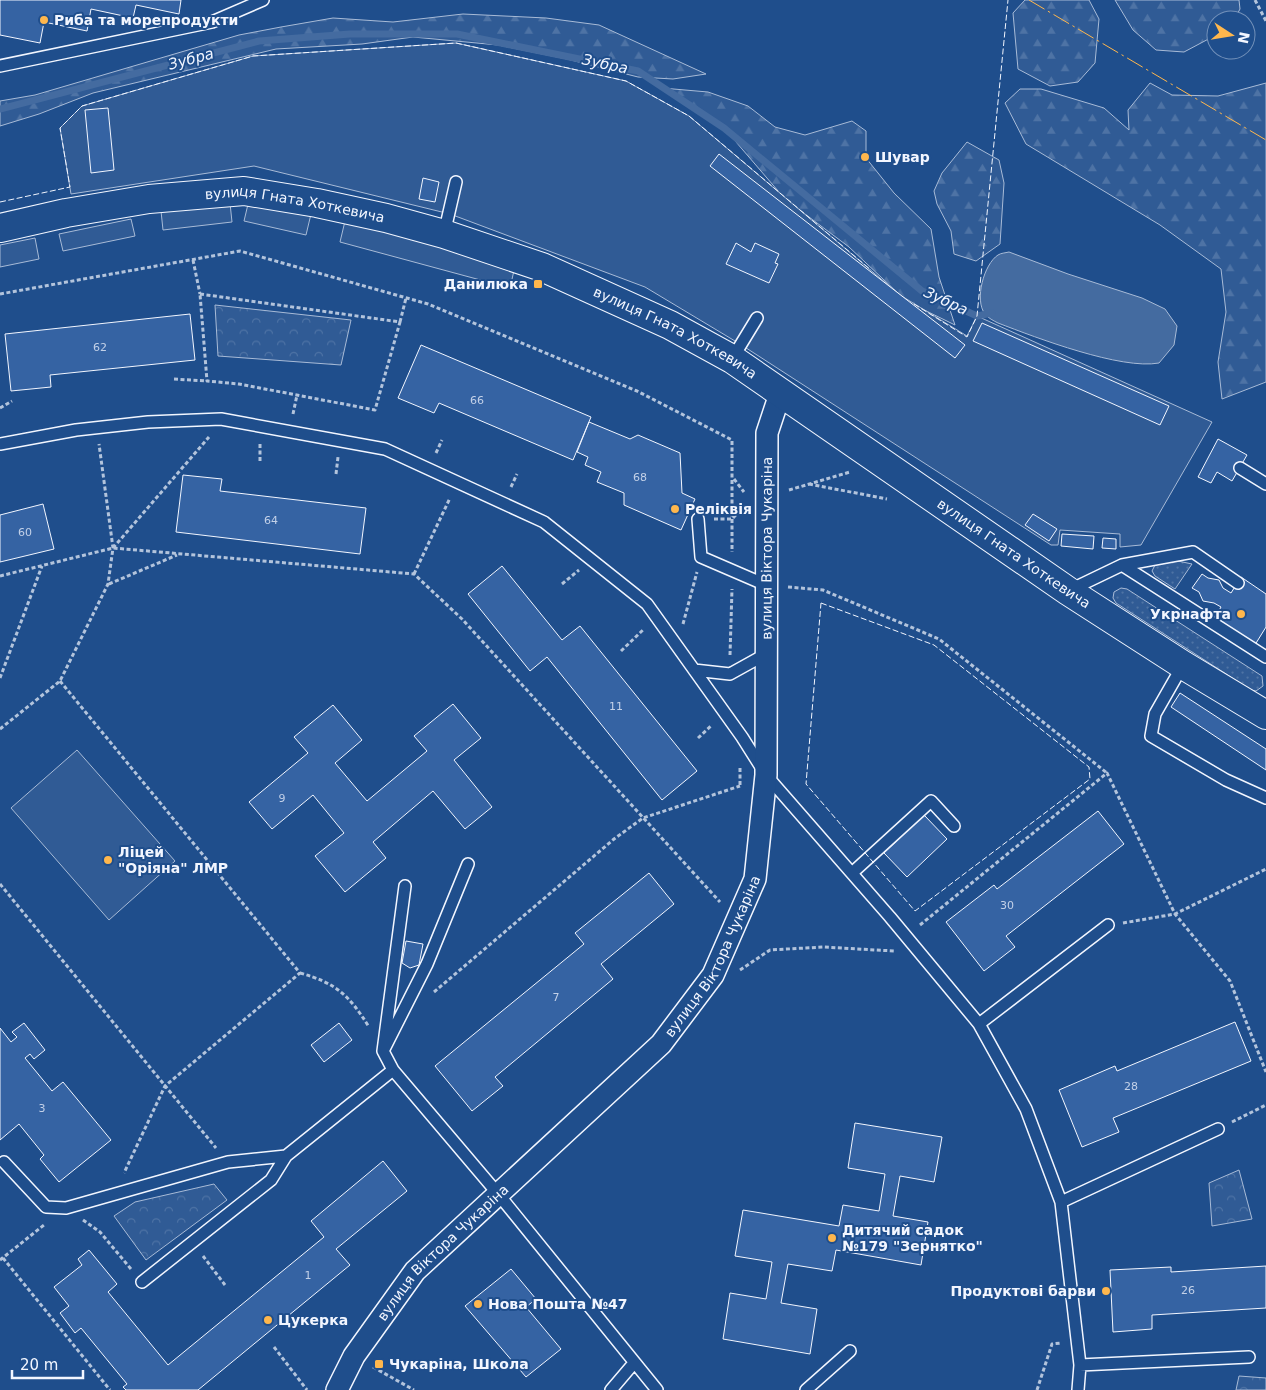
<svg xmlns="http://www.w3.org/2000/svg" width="1266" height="1390" font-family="'DejaVu Sans',sans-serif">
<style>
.grass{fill:url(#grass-dots);stroke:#a8bbd7}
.forest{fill:url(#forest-firs);stroke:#a8bbd7}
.park{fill:url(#park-crowns);stroke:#a8bbd7}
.built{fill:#305b95;stroke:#a8bbd7}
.water{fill:#446ba0;stroke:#a8bbd7}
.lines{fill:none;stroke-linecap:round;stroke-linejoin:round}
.stream{stroke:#446ba0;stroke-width:7}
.building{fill:#3563a3;stroke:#f2f6ff}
.lane-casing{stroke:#f2f6ff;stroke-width:14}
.street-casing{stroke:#f2f6ff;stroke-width:24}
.secondary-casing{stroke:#f2f6ff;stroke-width:30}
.path{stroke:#b3c4dc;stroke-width:3;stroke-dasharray:4 2.5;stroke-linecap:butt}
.lane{stroke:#1f4e8c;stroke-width:11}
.street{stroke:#1f4e8c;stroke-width:21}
.secondary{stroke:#1f4e8c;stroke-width:28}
.fence{stroke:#f2f6ff;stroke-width:1;stroke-dasharray:6 2.5;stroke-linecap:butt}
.power{stroke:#ffb74d;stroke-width:1;stroke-dasharray:18 4 2.5 4;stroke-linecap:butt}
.poi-dot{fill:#ffb74d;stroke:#1f4e8c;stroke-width:2}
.labels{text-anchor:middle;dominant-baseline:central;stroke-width:4;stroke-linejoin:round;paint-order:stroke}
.number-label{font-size:11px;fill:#c3d1e8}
.poi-label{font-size:14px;font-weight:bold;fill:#f2f6ff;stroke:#1f4e8c;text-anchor:start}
.street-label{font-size:14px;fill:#f2f6ff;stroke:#1f4e8c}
.water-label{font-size:15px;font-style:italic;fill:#f2f6ff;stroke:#1f4e8c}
</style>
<defs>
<pattern id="grass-dots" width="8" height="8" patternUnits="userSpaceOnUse" patternTransform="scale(1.25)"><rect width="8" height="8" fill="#305b95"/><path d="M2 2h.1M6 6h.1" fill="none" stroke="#4e73a5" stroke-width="1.8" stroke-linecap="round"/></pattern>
<pattern id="forest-firs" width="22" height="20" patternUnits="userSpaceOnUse" patternTransform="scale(1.25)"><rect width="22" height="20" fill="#305b95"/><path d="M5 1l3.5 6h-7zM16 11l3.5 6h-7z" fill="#4e73a5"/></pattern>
<pattern id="park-crowns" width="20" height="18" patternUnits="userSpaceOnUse" patternTransform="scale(1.25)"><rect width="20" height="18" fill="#305b95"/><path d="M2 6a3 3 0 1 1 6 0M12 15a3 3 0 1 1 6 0" fill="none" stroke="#4e73a5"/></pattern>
</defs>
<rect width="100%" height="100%" fill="#1f4e8c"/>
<path class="grass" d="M1178 561 1192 564 1175 589 1155 576 1152 571 1155 565Z
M1121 588 1127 589 1262 676 1263 686 1256 691 1251 690 1116 603 1113 598 1114 592Z"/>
<path class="forest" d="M1025 0H1089L1099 19 1095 63 1078 82 1050 86 1018 69 1013 13Z
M1115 0H1239L1240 9 1234 20H1216V35L1184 52 1156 50 1133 30Z
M463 14 546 18 599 25 706 74 673 79 638 77 567 59 498 45 413 37 362 44 276 49 93 93 39 114 0 126V101L35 95 239 35 281 27 333 18 393 22Z
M1150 83 1172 95 1218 96 1266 83V382L1222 399 1218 362 1226 312 1221 269 1160 225 1026 144 1005 103 1020 89H1041L1104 108 1129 130 1128 110Z
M662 88 708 92 748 106 775 127 805 135 852 121 866 131V158L894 193 931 229 939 277 955 325 914 305 900 295 849 247 785 199 724 128Z
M967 142 999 160 1004 183 1000 244 976 261 954 254 951 231 937 204 934 191 942 173Z"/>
<path class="park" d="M215 305 351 320 341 365 218 356Z
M1239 1170 1252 1219 1212 1226 1209 1183Z
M214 1184 227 1200 146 1260 114 1216 135 1202Z
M1239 1376 1266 1378V1390H1236Z"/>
<path class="built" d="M456 43 626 81 689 116 900 295 967 336 977 316 1212 422 1141 545 1120 547V534L1060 530 1058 545H1051L740 344 645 287 450 214 254 166 71 194 60 128 82 106 253 56Z
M249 200 311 214 306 235 244 221Z
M230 203 232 222 163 230 161 211Z
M131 219 135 236 63 251 59 234Z
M345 221 515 266 510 288 340 242Z
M35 238 39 259 0 267V245Z
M77 750 175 861 109 920 11 808Z"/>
<path class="water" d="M1009 252 1068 274 1142 298 1165 309 1177 326 1174 345 1159 363C1121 370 1037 338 998 323 994 321 988 318 985 314 974 300 984 264 998 255 1001 253 1005 253 1009 252Z"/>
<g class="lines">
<path class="stream" d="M0 109 259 41 350 34H457L638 71 724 128 922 291 977 316 992 313"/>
</g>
<path class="building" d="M0 0H181L179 14 136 5 133 18 91 9 87 31 44 22 40 43 0 35Z
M108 108 114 170 91 173 85 110Z
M719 154 965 345 955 358 710 166Z
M423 178 439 182 435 202 419 199Z
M736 243 751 252 755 243 779 254 775 263 778 264 769 283 726 264Z
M190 314 195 360 50 375 51 387 11 391 5 334Z
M982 323 1169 406 1160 425 973 341Z
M421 345 591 417 573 460 439 403 434 413 398 398Z
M589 422 630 439 638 435 680 453 682 493 695 499 681 530 624 505V493L597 482 601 472 585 465 588 457 577 452Z
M1218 439 1247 455 1232 481 1217 472 1211 483 1198 477Z
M183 475 222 479 220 491 366 508 360 554 176 532Z
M43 504 54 549 0 562V515Z
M1033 514 1057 529 1049 541 1025 525Z
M1062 534 1094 536 1093 549 1061 546Z
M1103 538 1116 539V549L1102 548Z
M502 566 562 640 580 626 697 771 662 800 547 657 530 671 468 594Z
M1202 574 1208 578 1219 580 1223 588 1231 593 1241 577 1266 594V627L1253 648 1213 621 1221 607 1214 603 1203 601 1199 592 1192 588Z
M1180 693 1266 749V770L1171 707Z
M453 704 481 738 454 760 492 807 465 829 433 791 373 842 386 858 345 892 315 856 344 833 313 795 272 829 249 802 308 753 294 737 333 705 362 740 335 763 367 801 427 751 414 736Z
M1098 811 1124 844 1006 936 1015 947 984 971 946 922 994 885 997 889Z
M924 815 947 839 907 877 884 853Z
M649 873 674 904 601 964 613 979 495 1077 503 1086 472 1111 435 1066 584 944 575 933Z
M406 941 423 944 419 965 410 968 402 963Z
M1235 1022 1251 1061 1113 1118 1119 1132 1082 1147 1059 1090 1115 1066 1117 1071Z
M24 1023 45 1050 34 1059 30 1054 25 1058 52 1091 63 1082 111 1140 59 1182 40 1159 44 1155 19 1124 0 1140V1028L11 1042 17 1037 12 1032Z
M339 1023 352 1040 324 1062 311 1045Z
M855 1123 942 1137 934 1182 900 1176 893 1216 928 1222 921 1265 836 1250 832 1271 788 1264 781 1303 817 1309 810 1354 723 1339 730 1293 766 1299 772 1262 735 1256 743 1210 839 1226 843 1205 879 1211 885 1174 848 1168Z
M383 1161 407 1191 336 1249 350 1265 198 1390H126L123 1387 127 1384 81 1328 75 1333 60 1313 69 1306 54 1287 82 1265 78 1259 89 1250 117 1284 108 1292 168 1365 324 1237 311 1221Z
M1266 1266V1308L1152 1315V1329L1113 1332 1110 1270 1171 1267V1272Z
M511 1269 536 1299 526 1307 561 1349 526 1377 465 1306Z"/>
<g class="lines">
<defs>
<path id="lane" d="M0 66 212 22 263 0
M444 234 456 182
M732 359 757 318
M0 444 76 430 148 422 221 419 385 449 544 522 647 604 742 737 766 775 890 917 979 1024 1026 1109 1061 1202 1080 1365 1078 1390
M1240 468 1266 484
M698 519 701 557 766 585
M1122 565 1266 657
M1070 590 1122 565 1193 552 1238 583
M1183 665 1155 714 1151 736 1226 780 1266 798
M694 670 730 674 766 654
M852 873 931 801 954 826
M979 1024 1108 925
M383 1051 427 964 468 864
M393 1070 383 1051 405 886
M4 1162 46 1207 66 1208 228 1162 286 1156
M1061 1202 1218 1129
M142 1282 271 1180 286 1156 393 1070 499 1195 657 1390
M1080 1365 1249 1357
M611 1390 634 1363
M806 1390 850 1351"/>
<g id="street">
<path id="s1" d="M337 1390 354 1356 415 1271 661 1044 713 975 755 879 766 775 767 433 781 391"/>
</g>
<g id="secondary">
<path id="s2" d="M0 228 66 213 149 199 244 191 317 203 386 218 444 234 542 267 670 325 732 359 1068 591 1183 665 1266 715"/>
</g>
</defs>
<use href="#lane" class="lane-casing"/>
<use href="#street" class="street-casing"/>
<use href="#secondary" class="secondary-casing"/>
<path class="path" d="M1255 0 1266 21
M193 260 200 294
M0 294 240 251 428 304 637 391 732 440V552
M200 294 400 322 375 410 239 384 207 381Z
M400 322 406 298
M174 379 207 381
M0 408 12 401
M293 414 297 395
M436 453 442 440
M260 461V444
M336 474 338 457
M734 479 744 492
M809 484 887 499
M511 487 517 474
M789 490 850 472
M714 519H732L744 506
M113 548 209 437
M414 574 450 498
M0 576 113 548 414 574 462 619 720 902
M109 584 177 555
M562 584 579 570
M788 587 823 590 939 639 1107 773
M683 624 697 572
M621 651 644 629
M730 655 732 589
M0 678 42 566
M60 681 300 973 165 1086 124 1173
M0 729 60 681 108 584 113 548 99 444
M698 738 712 725
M740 768V787
M0 884 216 1148
M1123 923 1175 914 1266 869
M920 925 1107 773 1175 914 1230 981 1266 1072
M740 970 770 950 823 947 894 951
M300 973C336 983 349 995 369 1027
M434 992 614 839 643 818 740 786
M1232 1122 1266 1105
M83 1220 100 1232 131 1269
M203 1256 225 1285
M3 1258 110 1390
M0 1260 44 1225
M274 1347 307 1390
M373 1367 414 1390
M1037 1390 1052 1344 1061 1343"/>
<use href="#lane" class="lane"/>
<use href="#street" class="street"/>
<use href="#secondary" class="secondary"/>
<path class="fence" d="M0 202 70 187 60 128 82 106 253 56 456 43 626 81 689 116 871 270
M914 304 967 337 977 316 1008 0
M821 603 934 645 1089 767 1090 779 915 911 806 784Z"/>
<path class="power" d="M1029 0 1266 140"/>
</g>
<g class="poi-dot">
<circle cx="44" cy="20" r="5"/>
<circle cx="865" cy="157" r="5"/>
<rect x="533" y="279" width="10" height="10" rx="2.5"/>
<circle cx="675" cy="509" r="5"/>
<circle cx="1241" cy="614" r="5"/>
<circle cx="108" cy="860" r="5"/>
<circle cx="832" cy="1238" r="5"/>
<circle cx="1106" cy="1291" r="5"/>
<circle cx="478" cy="1304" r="5"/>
<circle cx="268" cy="1320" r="5"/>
<rect x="374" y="1359" width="10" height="10" rx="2.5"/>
</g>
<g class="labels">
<g class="number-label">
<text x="100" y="347">62</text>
<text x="477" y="400">66</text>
<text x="640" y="477">68</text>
<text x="271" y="520">64</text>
<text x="25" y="532">60</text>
<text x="616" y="706">11</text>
<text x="282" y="798">9</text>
<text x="1007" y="905">30</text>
<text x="556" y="997">7</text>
<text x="1131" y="1086">28</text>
<text x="42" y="1108">3</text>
<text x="308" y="1275">1</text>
<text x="1188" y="1290">26</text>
</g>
<g class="poi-label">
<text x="54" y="20">Риба та морепродукти</text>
<text x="875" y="157">Шувар</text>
<text x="528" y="284" text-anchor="end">Данилюка</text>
<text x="685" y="509">Реліквія</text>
<text x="1231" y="614" text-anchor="end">Укрнафта</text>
<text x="118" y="852">Ліцей<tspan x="118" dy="16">"Оріяна" ЛМР</tspan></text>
<text x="842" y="1230">Дитячий садок<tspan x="842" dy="16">№179 "Зернятко"</tspan></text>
<text x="1096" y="1291" text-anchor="end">Продуктові барви</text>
<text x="488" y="1304">Нова Пошта №47</text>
<text x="278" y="1320">Цукерка</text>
<text x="389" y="1364">Чукаріна, Школа</text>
</g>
<g class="street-label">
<text stroke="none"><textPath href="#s2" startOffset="299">вулиця Гната Хоткевича</textPath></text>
<text stroke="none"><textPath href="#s2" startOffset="704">вулиця Гната Хоткевича</textPath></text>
<text stroke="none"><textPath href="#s1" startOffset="1000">вулиця Віктора Чукаріна</textPath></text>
<text stroke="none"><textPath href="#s2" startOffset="1109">вулиця Гната Хоткевича</textPath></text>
<text stroke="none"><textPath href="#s1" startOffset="580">вулиця Віктора Чукаріна</textPath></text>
<text stroke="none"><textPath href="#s1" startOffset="175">вулиця Віктора Чукаріна</textPath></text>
</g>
<g class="water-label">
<text transform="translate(191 59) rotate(-15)">Зубра</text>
<text transform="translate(605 64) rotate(12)">Зубра</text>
<text transform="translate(946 301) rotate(25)">Зубра</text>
</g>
</g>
<g transform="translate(1231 35) rotate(102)"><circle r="24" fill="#1f4e8c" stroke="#7391ba"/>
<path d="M0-4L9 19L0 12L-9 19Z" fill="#ffb74d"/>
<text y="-8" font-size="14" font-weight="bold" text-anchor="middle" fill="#f2f6ff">N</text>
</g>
<path d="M12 1370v8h71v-8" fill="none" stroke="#f2f6ff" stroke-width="2.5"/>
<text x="20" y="1370" font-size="15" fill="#f2f6ff" stroke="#1f4e8c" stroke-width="4" paint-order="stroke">20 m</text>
</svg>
